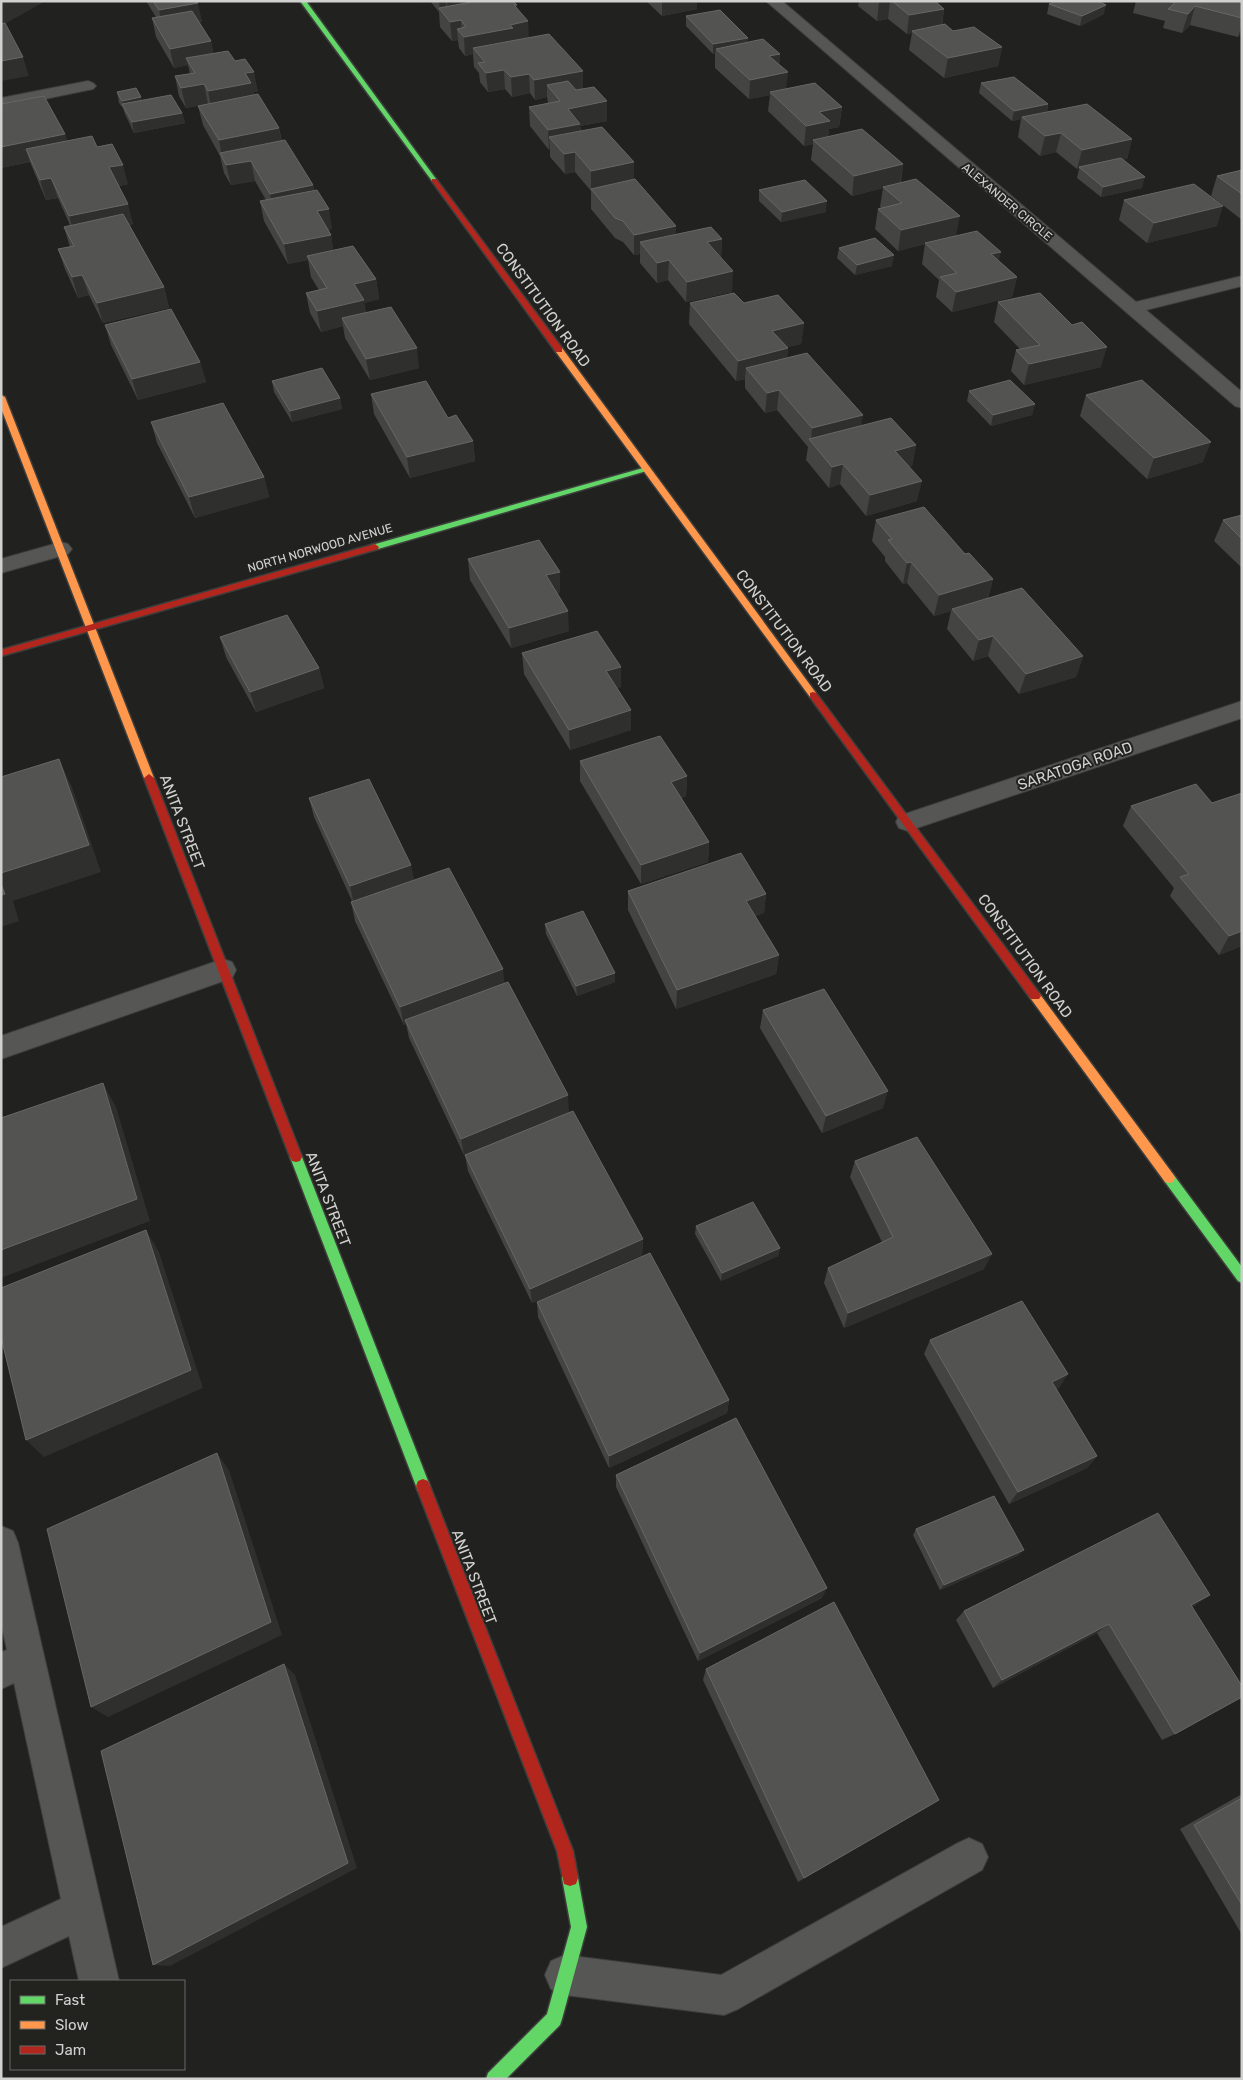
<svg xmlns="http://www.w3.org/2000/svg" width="1243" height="2080" font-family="Rubik,sans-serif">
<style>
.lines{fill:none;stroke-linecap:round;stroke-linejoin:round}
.lane-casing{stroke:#3e3f3d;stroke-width:2}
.street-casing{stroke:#3e3f3d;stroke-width:2}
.fast-casing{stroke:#3e3f3d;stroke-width:3}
.slow-casing{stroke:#3e3f3d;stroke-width:3}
.jam-casing{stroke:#3e3f3d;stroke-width:3}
.lane{fill:#565755;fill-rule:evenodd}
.street{fill:#565755;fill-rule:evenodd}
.fast{fill:#63d668;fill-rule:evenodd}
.slow{fill:#ff974d;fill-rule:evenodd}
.jam{fill:#b3261e;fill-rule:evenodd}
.wall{fill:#444543}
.shaded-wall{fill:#2f302e}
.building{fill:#535452;stroke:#676866}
.labels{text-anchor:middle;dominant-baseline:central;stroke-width:4;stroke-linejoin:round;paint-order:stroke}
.far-street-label{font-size:12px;fill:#d1d2d0;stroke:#22231f}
.street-label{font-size:15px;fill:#d1d2d0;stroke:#22231f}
</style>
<rect width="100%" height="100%" fill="#212220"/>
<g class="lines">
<defs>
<path id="lane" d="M88 81 93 83 96 86 93 89 1 108V98Z
M61 542 68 544 72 549 68 554 1 573V559Z
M223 959 232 962 236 970 232 978 1 1059V1036Z
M1 1526 13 1531 18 1543 119 1981H79L69 1936 1 1968V1927L61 1899 14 1683 1 1689V1652L7 1650 1 1623Z
M969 1838 982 1844 988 1857 982 1870 738 2009 724 2015 565 1995 551 1989 545 1975 551 1961 565 1955 721 1975 956 1844Z"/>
<path id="street" d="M766 1H782L1136 302 1242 276V286L1146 310 1242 392V408L1235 406Z
M1242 701V718L908 831 899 828 896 822 899 816Z"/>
<path id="fast" d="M300 1H306L436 179V181H432Z
M643 468H649L650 470 378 549H372L371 547 372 545Z
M296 1152 300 1153 302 1157 430 1486 428 1491 423 1493 418 1491 416 1486 290 1157 292 1153Z
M1169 1173 1173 1174 1242 1267V1283L1238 1281 1165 1182 1163 1178 1165 1174Z
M570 1870 576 1872 578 1878 587 1927 562 2019 560 2025 506 2079H486L488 2073 547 2014 571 1927 562 1878 564 1872Z"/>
<path id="slow" d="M556 348H562L816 693V697H810L556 352Z
M1 395 5 397 154 778 152 781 149 782 144 778 1 408Z
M1035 992 1039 993 1173 1174 1175 1178 1173 1182 1169 1183 1165 1182 1031 999 1029 996 1031 993Z"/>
<path id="jam" d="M432 179H436L562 348V352H556L432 181Z
M375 544 379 547 378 549 1 656V650Z
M813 692 816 693 1039 993 1041 996 1039 999H1031L810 697V693Z
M149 774 154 778 302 1157 300 1161 296 1162 292 1161 290 1157 144 778Z
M423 1479 428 1481 430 1486 573 1851 578 1878 576 1884 570 1886 564 1884 557 1851 416 1486 418 1481Z"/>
</defs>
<use href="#lane" class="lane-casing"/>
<use href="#street" class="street-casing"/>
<use href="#fast" class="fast-casing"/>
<use href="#slow" class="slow-casing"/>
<use href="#jam" class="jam-casing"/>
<use href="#lane" class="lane"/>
<use href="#street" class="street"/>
<use href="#fast" class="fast"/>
<use href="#slow" class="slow"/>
<use href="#jam" class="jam"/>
</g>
<path class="wall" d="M146 1H196L202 22H199L211 41 213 53 235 61 258 91 253 92 254 95 279 128 282 141 313 185 314 190 332 229 328 230 331 235 333 251 376 279 379 299 364 303 366 313 419 368 370 380 345 338 343 326 321 332 310 313 306 293 319 290 311 277 308 260 288 264 264 221 260 201 266 200 255 181 231 185 224 173 220 156 203 125 198 106 208 104 186 108 179 96 175 76 190 74 188 65 174 68 156 37 152 18 156 17Z
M430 1H513L529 38 583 89 607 101V121L580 126 581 131 634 180 676 226 675 235 722 239 721 258 732 292 686 302 668 280 657 283 640 263V254L634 255 623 242 615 238 591 209V191L575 172 565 174 550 157V150H549L530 126 529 107 548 103 547 97 535 100 530 93 512 97 505 89 488 92 480 82 479 73 474 67 473 54 465 56 459 48 458 40 452 41 440 27 439 12Z
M646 1H697V9L662 16Z
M859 1H935L944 9 942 25 953 31 1002 47 998 66 944 78 909 50 912 33 907 34 888 19 877 21 858 6Z
M1136 1H1242V32L1238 37 1190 25 1182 33 1163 28 1165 21 1133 13Z
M1049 4 1104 14 1080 26 1047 14Z
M686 16 748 42 780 54 779 65 786 88 842 107 839 127 829 129 828 137 903 164 901 182 956 236 999 261 1017 277 1012 297 952 312 936 297 939 280 922 264 925 244 898 251 875 229 878 209 881 208 880 207 883 188 852 196 811 160 813 144 804 146 768 111 770 95 749 99 715 68V53L713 54 686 26Z
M981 83 1048 104 1047 112 1132 139 1127 159H1123L1142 188 1101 197 1077 178 1079 169H1077L1056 152 1040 156 1018 137 1021 119 1012 121 979 93Z
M117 92 182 113 185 123 134 133 125 114 123 108 119 103Z
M1 104 65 134 67 141 97 147 128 184 119 186 133 224 129 225 164 287 169 308 103 323 89 295 78 298 65 269 58 249 70 247 64 227 70 225 58 198 46 200 30 162 1 168Z
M1242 170V220L1211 196 1217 176Z
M759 190 826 212 781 222 759 201Z
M1124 200 1217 226 1147 243 1119 220Z
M839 248 892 266 855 275 837 258Z
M998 302 1101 367 1024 385 1011 371 1016 350 1020 349 994 322Z
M690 303H744L804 323 801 344 787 347 788 348 787 358 861 426 916 445 912 466 909 467 917 501 866 516 840 484 829 488 806 460 808 447 777 410 765 413 745 388V379L736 381 689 324Z
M105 325 200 362 206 382 138 400 111 345Z
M272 381 340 398 342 409 292 422 274 392Z
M969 391 1035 404 1032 415 991 426 967 401Z
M371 394 473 441 475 461 410 478 374 414Z
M1086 395 1203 462 1147 479 1080 416Z
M151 422 264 477 269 497 195 518 157 443Z
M1242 515V568L1214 541 1223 520Z
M876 520 965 554 993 579 988 598 1083 656 1076 677 1019 694 988 656 973 661 947 629 951 611 934 616 907 583 903 584 885 561V557L872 541Z
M468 559 560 592 557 593 569 631 511 648 470 580Z
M220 637 319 668 324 688 256 712 226 657Z
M522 653 621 687 617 688 631 730 570 750 524 674Z
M580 761 687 776 686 796 681 798 709 842 708 862 641 884 580 781Z
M1196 784 1242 946 1219 955 1170 896 1174 888 1123 826 1131 806Z
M309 798 414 880 505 983 569 1112 643 1239 642 1255 532 1303 468 1171 465 1155H464L409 1038 406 1024 404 1025 355 921 351 902 352 901 314 817Z
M628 891 766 894 764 913 755 916 779 955 776 974 676 1009 628 910Z
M545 924 615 982 577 996 546 934Z
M763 1010 883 1108 822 1133 760 1028Z
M855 1161 984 1269 844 1328 824 1283 828 1268 882 1242 850 1177Z
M696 1226 780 1248 778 1256 721 1281 695 1234Z
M537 1302 729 1400 727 1413 609 1468 538 1317Z
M930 1340 1059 1388 1056 1389 1097 1456 1087 1468 1009 1504 924 1354Z
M616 1475 822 1598 698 1661 616 1487Z
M916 1529 1019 1555 940 1590 913 1535Z
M1197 1604 1192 1607 1175 1734 1162 1740 1097 1633 993 1688 956 1620 964 1611Z
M706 1669 939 1800 798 1882 703 1680Z
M1242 1794V1935L1180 1829Z"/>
<path class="shaded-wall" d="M5 1H42V3L1 26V4Z
M420 1H430L420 3Z
M439 1H446L447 13 440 10Z
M447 1H479L448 15Z
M662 1H697V9L662 16Z
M885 1H890L888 19 877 21 879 2Z
M198 3 202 22 163 29 159 10Z
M514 5H517L518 23 528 21 529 40 473 48V54L465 56 464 37Z
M1106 5 1104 14 1080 26 1082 16Z
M1195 6 1190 25 1182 33 1188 14Z
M944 9 941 27 912 31V33L907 34 909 15Z
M461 20 462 34 457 29 458 40 452 41 450 22Z
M1242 24V32L1238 37Z
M748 38V48L716 49 715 53 713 54V44Z
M211 41 215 61 186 58 188 65 174 68 170 49Z
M1002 47 998 66 944 78 948 58Z
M780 54 778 74 769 56Z
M23 57 29 76 1 81V61Z
M504 70 505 89 488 92 486 73Z
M583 71V90L556 96 547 85V97L535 100 534 80Z
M254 72 258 91 253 92 255 102 212 111 208 91 245 73Z
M788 72 786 91 770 92V95L749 99 750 80Z
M529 74 530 93 512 97 511 77Z
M204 84 208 104 186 108 181 88Z
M141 97 144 107 124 108 122 101Z
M607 101V121L580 126 581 143 549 137 550 150H549L548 130 568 109Z
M1048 104 1046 114 1022 117 1021 119 1012 121 1014 111Z
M842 107 839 127 829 129 828 141 813 140V144L804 146 806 126 819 112Z
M182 113 185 123 134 133 132 122Z
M279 128 283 148 222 158 219 140Z
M1061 133 1056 152 1040 156 1045 136Z
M65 134 71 154 26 149 30 162 1 168V147Z
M1132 139 1127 159 1081 169 1079 167V169H1077L1082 150Z
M575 152V172L565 174 564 154Z
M251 161 255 181 231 185 226 165Z
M634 162V182L591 189V171Z
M903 164 900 184 883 187V188L852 196 854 176Z
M123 165 128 184 115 187 109 167Z
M1145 177 1142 188 1101 197 1103 187Z
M51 178 58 198 46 200 40 180Z
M313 185 316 205 274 214 270 194Z
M827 201 826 212 781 222 782 212Z
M128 204 133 224 75 236 69 216Z
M1223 206 1217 226 1147 243 1154 223Z
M329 209 332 229 320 231 317 211Z
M960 216 956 236 898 251 901 230Z
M676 226 675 246 640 242V254L634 255V235Z
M331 235 334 255 307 256 308 260 288 264 284 244Z
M722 239 721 259 707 242Z
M1001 252 996 272 991 254Z
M894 255 892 266 855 275 857 265Z
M669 260 668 280 657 283V263Z
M733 271 732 292 686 302 687 282Z
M82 275 89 295 78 298 72 277Z
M1017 277 1012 297 952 312 956 292Z
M376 279 379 299 364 303 367 321 342 318 343 326 321 332 317 311 354 284Z
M164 287 169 308 103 323 97 303Z
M804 323 801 344 770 351 772 331Z
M1107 347 1101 367 1024 385 1029 364Z
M417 348 419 368 370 380 366 359Z
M788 348 786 369 746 368 745 379 736 381 738 361Z
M200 362 206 382 138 400 132 379Z
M779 390 777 410 765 413 767 393Z
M340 398 342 409 292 422 290 411Z
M1035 404 1032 415 991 426 993 415Z
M863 415 859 436 811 442 812 428Z
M473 441 475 461 410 478 407 457Z
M1211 442 1203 462 1147 479 1154 458Z
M916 445 912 466 891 472 895 451Z
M843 464 840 484 829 488 832 467Z
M264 477 269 497 195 518 189 497Z
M922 481 917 501 866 516 870 495Z
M911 562 907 583 903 584 907 563Z
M560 572V592L547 596 546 575Z
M993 579 987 600 952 609 951 611 934 616 939 595Z
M568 611 569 631 511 648 509 628Z
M993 636 988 656 973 661 979 640Z
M1083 656 1076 677 1019 694 1026 674Z
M621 667V687L607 692 606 671Z
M319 668 324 688 256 712 250 692Z
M631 710V730L570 750 569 730Z
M59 759 72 787 101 872 13 901 19 921 1 927V873Z
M687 776 686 796 670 802 671 782Z
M709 842 708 862 641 884V865Z
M411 865 415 884 354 905 350 886Z
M766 894 764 913 744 920 746 901Z
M1242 931V946L1219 955 1229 936Z
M779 955 776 974 676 1009 677 990Z
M503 969 505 987 405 1020 406 1024 404 1025 400 1007Z
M615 973V982L577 996 576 986Z
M103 1083 116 1107 150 1221 1 1278V1250Z
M888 1091 883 1108 822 1133 826 1116Z
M568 1095 569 1113 464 1155 461 1139Z
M146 1230 159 1252 203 1388 44 1457 26 1440Z
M643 1239 642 1255 532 1303 530 1289Z
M780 1248 778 1256 721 1281 722 1273Z
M992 1254 984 1269 844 1328 848 1313Z
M1068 1374 1059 1388 1042 1395 1052 1382Z
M729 1400 727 1413 609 1468V1456Z
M217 1453 229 1470 282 1635 108 1717 91 1707Z
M1097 1456 1087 1468 1009 1504 1018 1492Z
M1024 1550 1019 1555 940 1590 944 1585Z
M827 1588 822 1598 698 1661 700 1653Z
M1210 1595 1197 1604 1177 1614 1191 1605Z
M1109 1624 1097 1633 993 1688 1002 1680Z
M284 1664 295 1675 357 1868 170 1966 153 1965Z
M939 1800 928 1807 798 1882 804 1878Z"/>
<path class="building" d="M153 1H196L198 3 159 10Z
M477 1H513L517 5H514L528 21 510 25 513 28 464 37 457 29 466 27 461 20 450 22 439 8Z
M892 1H935L944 9 909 15Z
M1055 1H1098L1106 5 1082 16 1049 4Z
M1168 1H1242V18L1195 6 1188 14 1168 9 1175 3Z
M720 10 748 38 713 44 686 16Z
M192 11 211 41 170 49 152 18Z
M5 23 23 57 1 61V24Z
M945 24 953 31 974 27 1002 47 948 58 912 31Z
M549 34 583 71 534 80 529 74 511 77 504 70 486 73 478 63 485 62 473 48Z
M763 39 780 54 769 56 788 72 750 80 716 49Z
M228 51 235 61 245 59 254 72 245 73 251 83 208 91 204 84 181 88 175 76 195 73 186 58Z
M1014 77 1048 104 1014 111 981 83Z
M568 81 576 90 594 87 607 101 568 109 580 124 548 130 529 107 560 101 547 85Z
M815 83 842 107 819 112 830 121 806 126 770 92Z
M136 88 141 97 122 101 117 92Z
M258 94 279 128 219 140 198 106Z
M171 95 182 113 132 122 122 104Z
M44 96 65 134 1 147V104Z
M1087 104 1132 139 1082 150 1061 133 1045 136 1022 117Z
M602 127 634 162 591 171 575 152 564 154 549 137Z
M862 129 903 164 854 176 813 140Z
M92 136 97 147 112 144 123 165 109 167 128 204 69 216 51 178 40 180 26 149Z
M285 140 313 185 270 194 251 161 226 165 220 153Z
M1121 158 1145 177 1103 187 1079 167Z
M1242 170V194L1217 176Z
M635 179 676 226 634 235 623 221 615 218 591 189Z
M916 179 960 216 901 230 878 209 902 203 883 187Z
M805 180 827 201 782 212 759 190Z
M1194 184 1223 206 1154 223 1124 200Z
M317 190 329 209 317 211 331 235 284 244 260 201Z
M123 214 164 287 97 303 82 275 72 277 58 249 74 246 64 227Z
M711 227 722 239 707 242 733 271 687 282 669 260 657 263 640 242Z
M977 231 1001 252 991 254 1017 277 956 292 940 277 957 273 925 243Z
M875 238 894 255 857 265 839 248Z
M353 246 376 279 354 284 364 300 317 311 306 293 327 288 307 256Z
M734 293 744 303 778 295 804 323 772 331 788 348 738 361 690 303Z
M1040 293 1072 325 1082 322 1107 347 1029 364 1016 350 1040 345 998 302Z
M391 307 417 348 366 359 342 318Z
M171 309 200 362 132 379 105 325Z
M807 353 863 415 812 428 779 390 767 393 746 368Z
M322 368 340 398 290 411 272 381Z
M1010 380 1035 404 993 415 969 391Z
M1142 380 1211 442 1154 458 1086 395Z
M426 381 448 418 456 415 473 441 407 457 371 394Z
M223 403 264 477 189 497 151 422Z
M891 418 916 445 895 451 922 481 870 495 843 464 832 467 809 439Z
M924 507 965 554 969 553 993 579 939 595 911 562 907 563 888 540 892 539 876 520Z
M1242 515V539L1223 520Z
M539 540 560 572 546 575 568 611 509 628 468 559Z
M1022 588 1083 656 1026 674 993 636 979 640 952 609Z
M287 615 319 668 250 692 220 637Z
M597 631 621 667 606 671 631 710 569 730 522 653Z
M660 736 687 776 671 782 709 842 641 865 580 761Z
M59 759 89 845 1 873V777Z
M369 779 411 865 350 886 309 798Z
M1196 784 1212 803 1242 793V931L1229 936 1180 877 1189 874 1131 806Z
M741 853 766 894 746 901 779 955 677 990 628 891Z
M449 868 503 969 400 1007 351 902Z
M1 884 5 894 1 895Z
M583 911 615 973 576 986 545 924Z
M508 982 568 1095 461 1139 405 1020Z
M824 989 888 1091 826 1116 763 1010Z
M103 1083 137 1199 1 1250V1118Z
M573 1111 643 1239 530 1289 465 1155Z
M917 1137 992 1254 848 1313 828 1268 893 1237 855 1161Z
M753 1202 780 1248 722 1273 696 1226Z
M146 1230 191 1370 26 1440 1 1337V1288Z
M650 1253 729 1400 609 1456 537 1302Z
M1022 1301 1068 1374 1052 1382 1097 1456 1018 1492 930 1340Z
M736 1418 827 1588 700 1653 616 1475Z
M217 1453 271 1622 91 1707 47 1529Z
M994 1496 1024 1550 944 1585 916 1529Z
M1158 1513 1210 1595 1191 1605 1242 1686V1697L1175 1734 1109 1624 1002 1680 964 1611Z
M834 1602 939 1800 804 1878 706 1669Z
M284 1664 348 1863 153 1965 101 1751Z
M1242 1798V1905L1194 1825Z"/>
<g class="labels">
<g class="far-street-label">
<text transform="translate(1007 202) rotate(40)">ALEXANDER CIRCLE</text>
<text transform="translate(320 548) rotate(-16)">NORTH NORWOOD AVENUE</text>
</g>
<g class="street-label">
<text transform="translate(543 305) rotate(54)">CONSTITUTION ROAD</text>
<text transform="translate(784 631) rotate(53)">CONSTITUTION ROAD</text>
<text transform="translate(1075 766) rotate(-19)">SARATOGA ROAD</text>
<text transform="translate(182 822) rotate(69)">ANITA STREET</text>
<text transform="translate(1025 956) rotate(54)">CONSTITUTION ROAD</text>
<text transform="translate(328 1199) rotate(69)">ANITA STREET</text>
<text transform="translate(474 1577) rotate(69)">ANITA STREET</text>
</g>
</g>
<rect width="1243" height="2080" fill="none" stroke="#d1d2d0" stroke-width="5"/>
<rect x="10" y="1980" width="175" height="90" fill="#22231f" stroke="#686966"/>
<rect x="20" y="1996" width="25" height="8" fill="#63d668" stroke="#686966"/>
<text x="55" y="2005" font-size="15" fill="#d1d2d0">Fast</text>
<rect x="20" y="2021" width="25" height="8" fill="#ff974d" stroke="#686966"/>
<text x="55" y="2030" font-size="15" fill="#d1d2d0">Slow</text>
<rect x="20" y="2046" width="25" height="8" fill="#b3261e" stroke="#686966"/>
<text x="55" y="2055" font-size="15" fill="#d1d2d0">Jam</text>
</svg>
